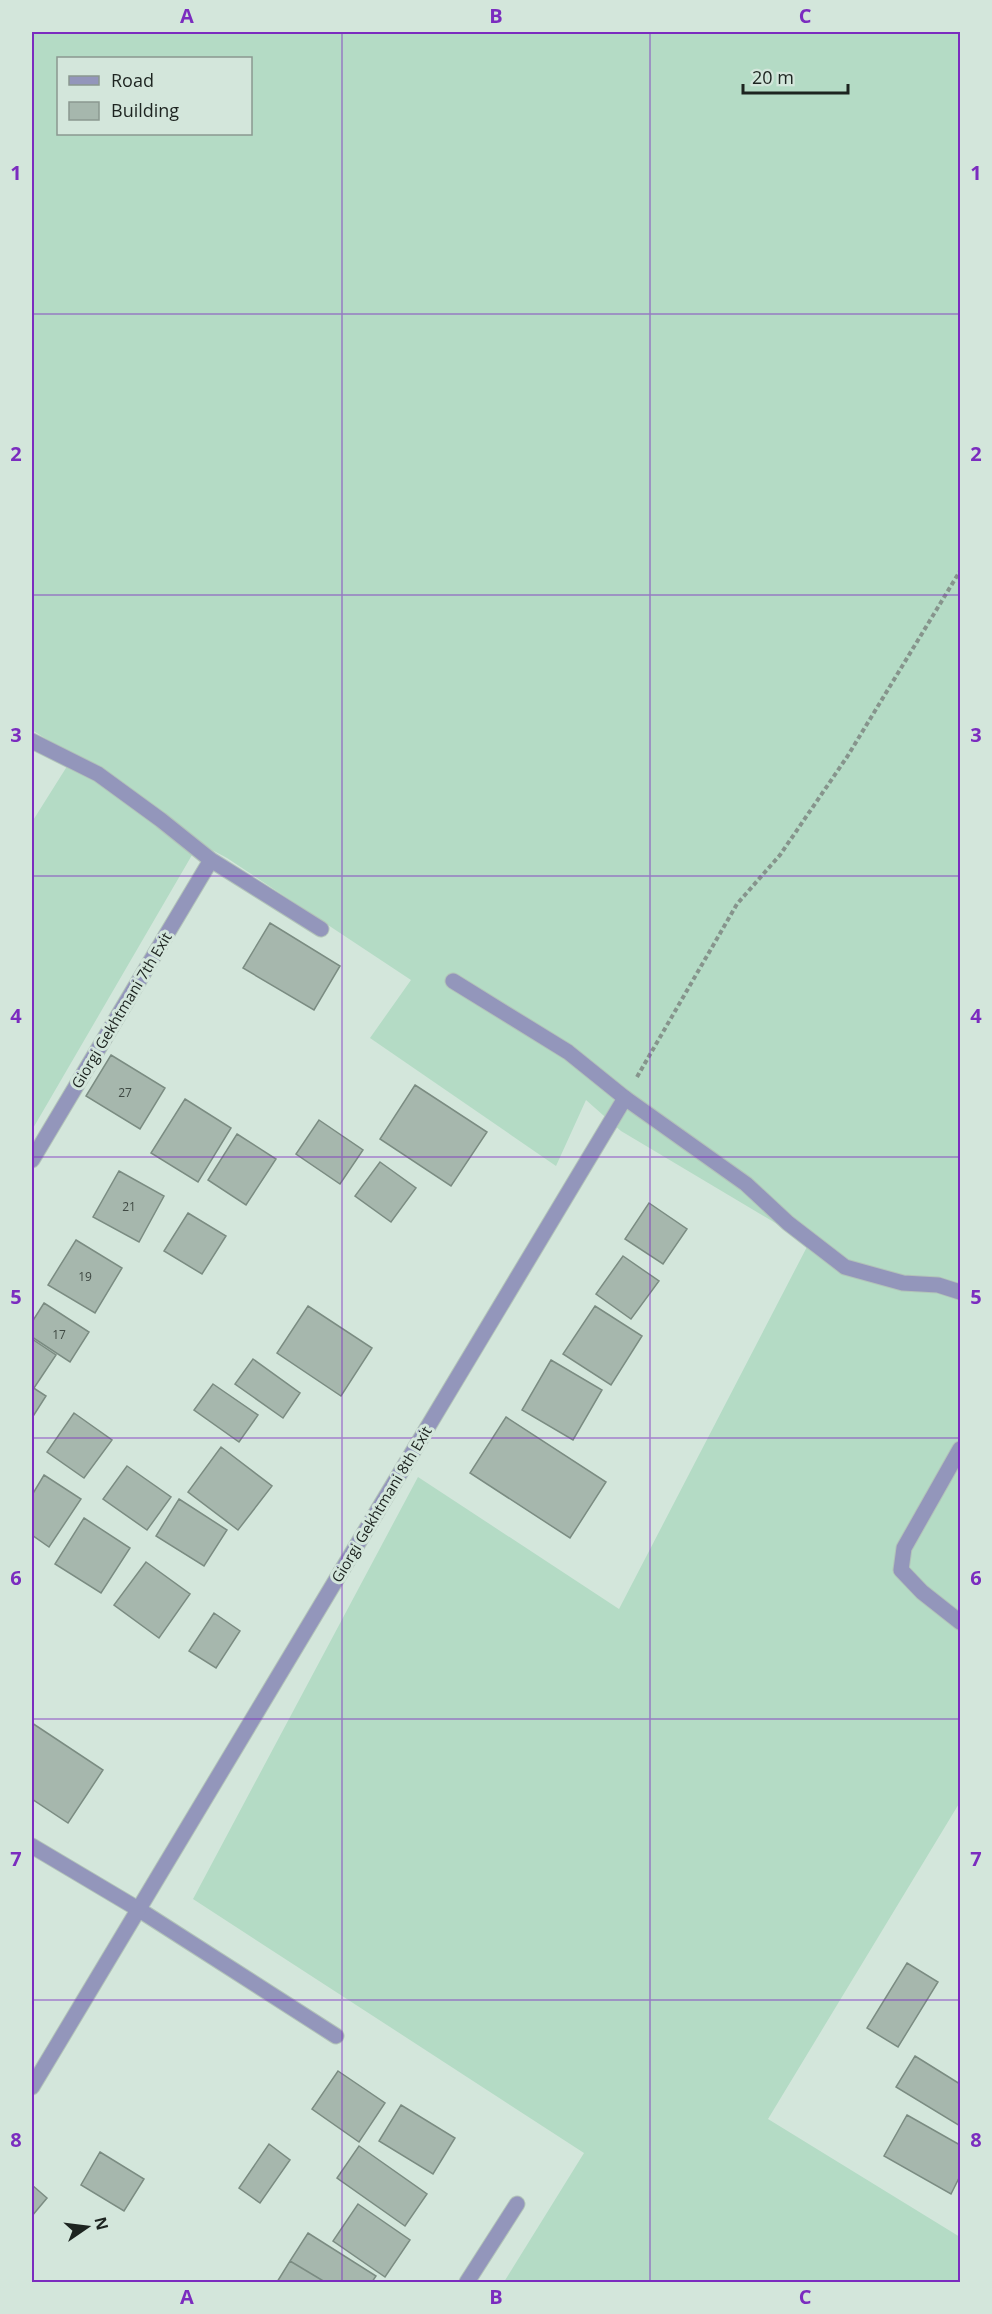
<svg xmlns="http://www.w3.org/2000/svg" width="992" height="2314" font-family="'Open Sans',sans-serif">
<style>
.grass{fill:#b4dbc5;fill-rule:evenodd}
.building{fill:#a6b7ad;stroke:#7b8c82;stroke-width:1.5}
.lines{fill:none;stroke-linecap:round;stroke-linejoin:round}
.service-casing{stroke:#b2c3b9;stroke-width:17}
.minor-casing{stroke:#b2c3b9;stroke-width:17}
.path{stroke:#86948c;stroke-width:4;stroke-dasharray:4.5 3;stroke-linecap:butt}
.service{stroke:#9396bb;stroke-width:15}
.minor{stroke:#9396bb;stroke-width:15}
.grid{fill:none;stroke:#7b2cbf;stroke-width:1.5;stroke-opacity:0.55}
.labels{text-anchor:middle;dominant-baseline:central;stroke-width:6;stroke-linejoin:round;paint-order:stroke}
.number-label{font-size:12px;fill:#3f4943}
.street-label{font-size:15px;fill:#1d2420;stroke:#d3e6db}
.neatline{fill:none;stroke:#7b2cbf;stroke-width:2}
.grid-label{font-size:20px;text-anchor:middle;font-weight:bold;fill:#7b2cbf}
</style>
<rect width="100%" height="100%" fill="#d3e6db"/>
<path class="grass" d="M32 32H960V1802L768 2119 960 2237V2282H504L584 2153 193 1899 418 1477 619 1609 809 1243 621 1131 586 1100 556 1166 370 1038 411 980 227 858 199 843 32 1130V822L71 760 51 742 32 730ZM58 58H250V134H58Z"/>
<path class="building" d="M270 923 340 966 314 1010 243 968Z
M111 1055 165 1088 140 1129 86 1096Z
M415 1085 487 1132 451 1186 380 1139Z
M185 1099 231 1128 198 1182 151 1153Z
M319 1120 363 1150 340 1184 296 1154Z
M237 1134 276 1159 246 1205 208 1180Z
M380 1162 416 1188 391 1222 355 1196Z
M119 1171 164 1196 139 1242 93 1217Z
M649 1203 687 1229 663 1264 625 1239Z
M188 1213 226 1236 202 1274 164 1251Z
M76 1240 122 1268 95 1313 48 1285Z
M623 1256 659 1281 631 1319 596 1294Z
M44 1303 89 1332 70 1362 32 1337V1322Z
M308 1306 372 1348 341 1396 277 1353Z
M595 1306 642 1336 611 1385 563 1354Z
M32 1339 56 1355 34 1388 32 1386Z
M253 1359 300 1393 283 1418 235 1384Z
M551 1360 602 1390 573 1440 522 1410Z
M213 1384 258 1415 239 1442 194 1410Z
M32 1387 46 1396 32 1418Z
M74 1413 112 1440 84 1478 47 1452Z
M506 1417 606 1482 570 1538 470 1473Z
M221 1447 272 1486 238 1530 188 1492Z
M127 1466 171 1497 147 1530 103 1499Z
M44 1475 81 1499 49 1547 32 1535V1495Z
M179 1499 227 1530 204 1566 156 1536Z
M84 1518 130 1548 101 1593 55 1564Z
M146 1562 190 1594 159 1638 114 1605Z
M214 1613 240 1631 216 1668 189 1651Z
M32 1723 103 1770 68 1823 32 1799Z
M907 1963 938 1982 898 2047 867 2028Z
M915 2056 960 2084V2126L896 2087Z
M338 2071 385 2103 359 2142 312 2109Z
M401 2105 455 2138 433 2174 379 2141Z
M907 2115 960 2145V2176L951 2194 884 2156Z
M269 2144 290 2160 260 2203 239 2188Z
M359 2146 427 2194 405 2226 337 2178Z
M100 2152 144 2179 124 2211 81 2185Z
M32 2185 47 2198 32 2216Z
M358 2204 410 2240 385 2277 333 2241Z
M308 2233 376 2276 372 2282H325L290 2261Z
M290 2261 325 2282H277Z"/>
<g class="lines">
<defs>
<path id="service" d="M453 981 568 1052 625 1098 746 1184 788 1223 845 1267 903 1283 938 1285 960 1292
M960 1449 904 1548 901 1570 922 1592 960 1622
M138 1909 336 2036"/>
<path id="minor" d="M32 741 98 774 161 820 211 860 321 929
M32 1160 211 860
M32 1846 138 1909
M32 2087 625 1098
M467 2282 517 2204"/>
</defs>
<use href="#service" class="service-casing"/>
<use href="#minor" class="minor-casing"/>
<path class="path" d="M637 1077 737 904 780 855 847 757 960 571"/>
<use href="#service" class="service"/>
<use href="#minor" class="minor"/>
</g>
<path class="grid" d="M342 32V2282M650 32V2282M32 314H960M32 595H960M32 876H960M32 1157H960M32 1438H960M32 1719H960M32 2000H960"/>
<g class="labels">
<g class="number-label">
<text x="125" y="1092">27</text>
<text x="129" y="1206">21</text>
<text x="85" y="1276">19</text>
<text x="59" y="1334">17</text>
</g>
<g class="street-label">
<text transform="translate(121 1010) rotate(-59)">Giorgi Gekhtmani 7th Exit</text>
<text transform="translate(381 1504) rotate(-59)">Giorgi Gekhtmani 8th Exit</text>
</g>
</g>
<rect width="992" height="2314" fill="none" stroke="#d3e6db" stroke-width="66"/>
<rect x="57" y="57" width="195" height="78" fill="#d3e6db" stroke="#8a9890" stroke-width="1.5"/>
<rect x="69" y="76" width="30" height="9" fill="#9396bb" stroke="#8a9890" stroke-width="1.5"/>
<text x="111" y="87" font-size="18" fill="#1d2420">Road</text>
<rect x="69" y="102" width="30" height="18" fill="#a6b7ad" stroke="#8a9890" stroke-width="1.5"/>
<text x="111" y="117" font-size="18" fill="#1d2420">Building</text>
<g transform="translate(87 2227) rotate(76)" stroke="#d3e6db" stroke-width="4.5" paint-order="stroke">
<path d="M0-4.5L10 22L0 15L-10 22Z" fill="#1d2420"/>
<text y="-9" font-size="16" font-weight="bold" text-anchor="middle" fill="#1d2420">N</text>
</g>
<path d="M743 84v9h105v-9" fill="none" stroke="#1d2420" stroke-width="3"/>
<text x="752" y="84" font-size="18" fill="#1d2420" stroke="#d3e6db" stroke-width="4.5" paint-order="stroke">20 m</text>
<rect x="33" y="33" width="926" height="2248" class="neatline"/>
<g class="grid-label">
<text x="187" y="23">A</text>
<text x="496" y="23">B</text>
<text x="805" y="23">C</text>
<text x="16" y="180">1</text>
<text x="976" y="180">1</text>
<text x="16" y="461">2</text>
<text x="976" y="461">2</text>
<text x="16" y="742">3</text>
<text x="976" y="742">3</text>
<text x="16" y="1023">4</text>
<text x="976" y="1023">4</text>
<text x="16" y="1304">5</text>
<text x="976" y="1304">5</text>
<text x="16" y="1585">6</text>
<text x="976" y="1585">6</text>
<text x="16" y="1866">7</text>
<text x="976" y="1866">7</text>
<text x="16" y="2147">8</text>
<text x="976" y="2147">8</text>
<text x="187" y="2304">A</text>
<text x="496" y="2304">B</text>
<text x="805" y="2304">C</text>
</g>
</svg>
